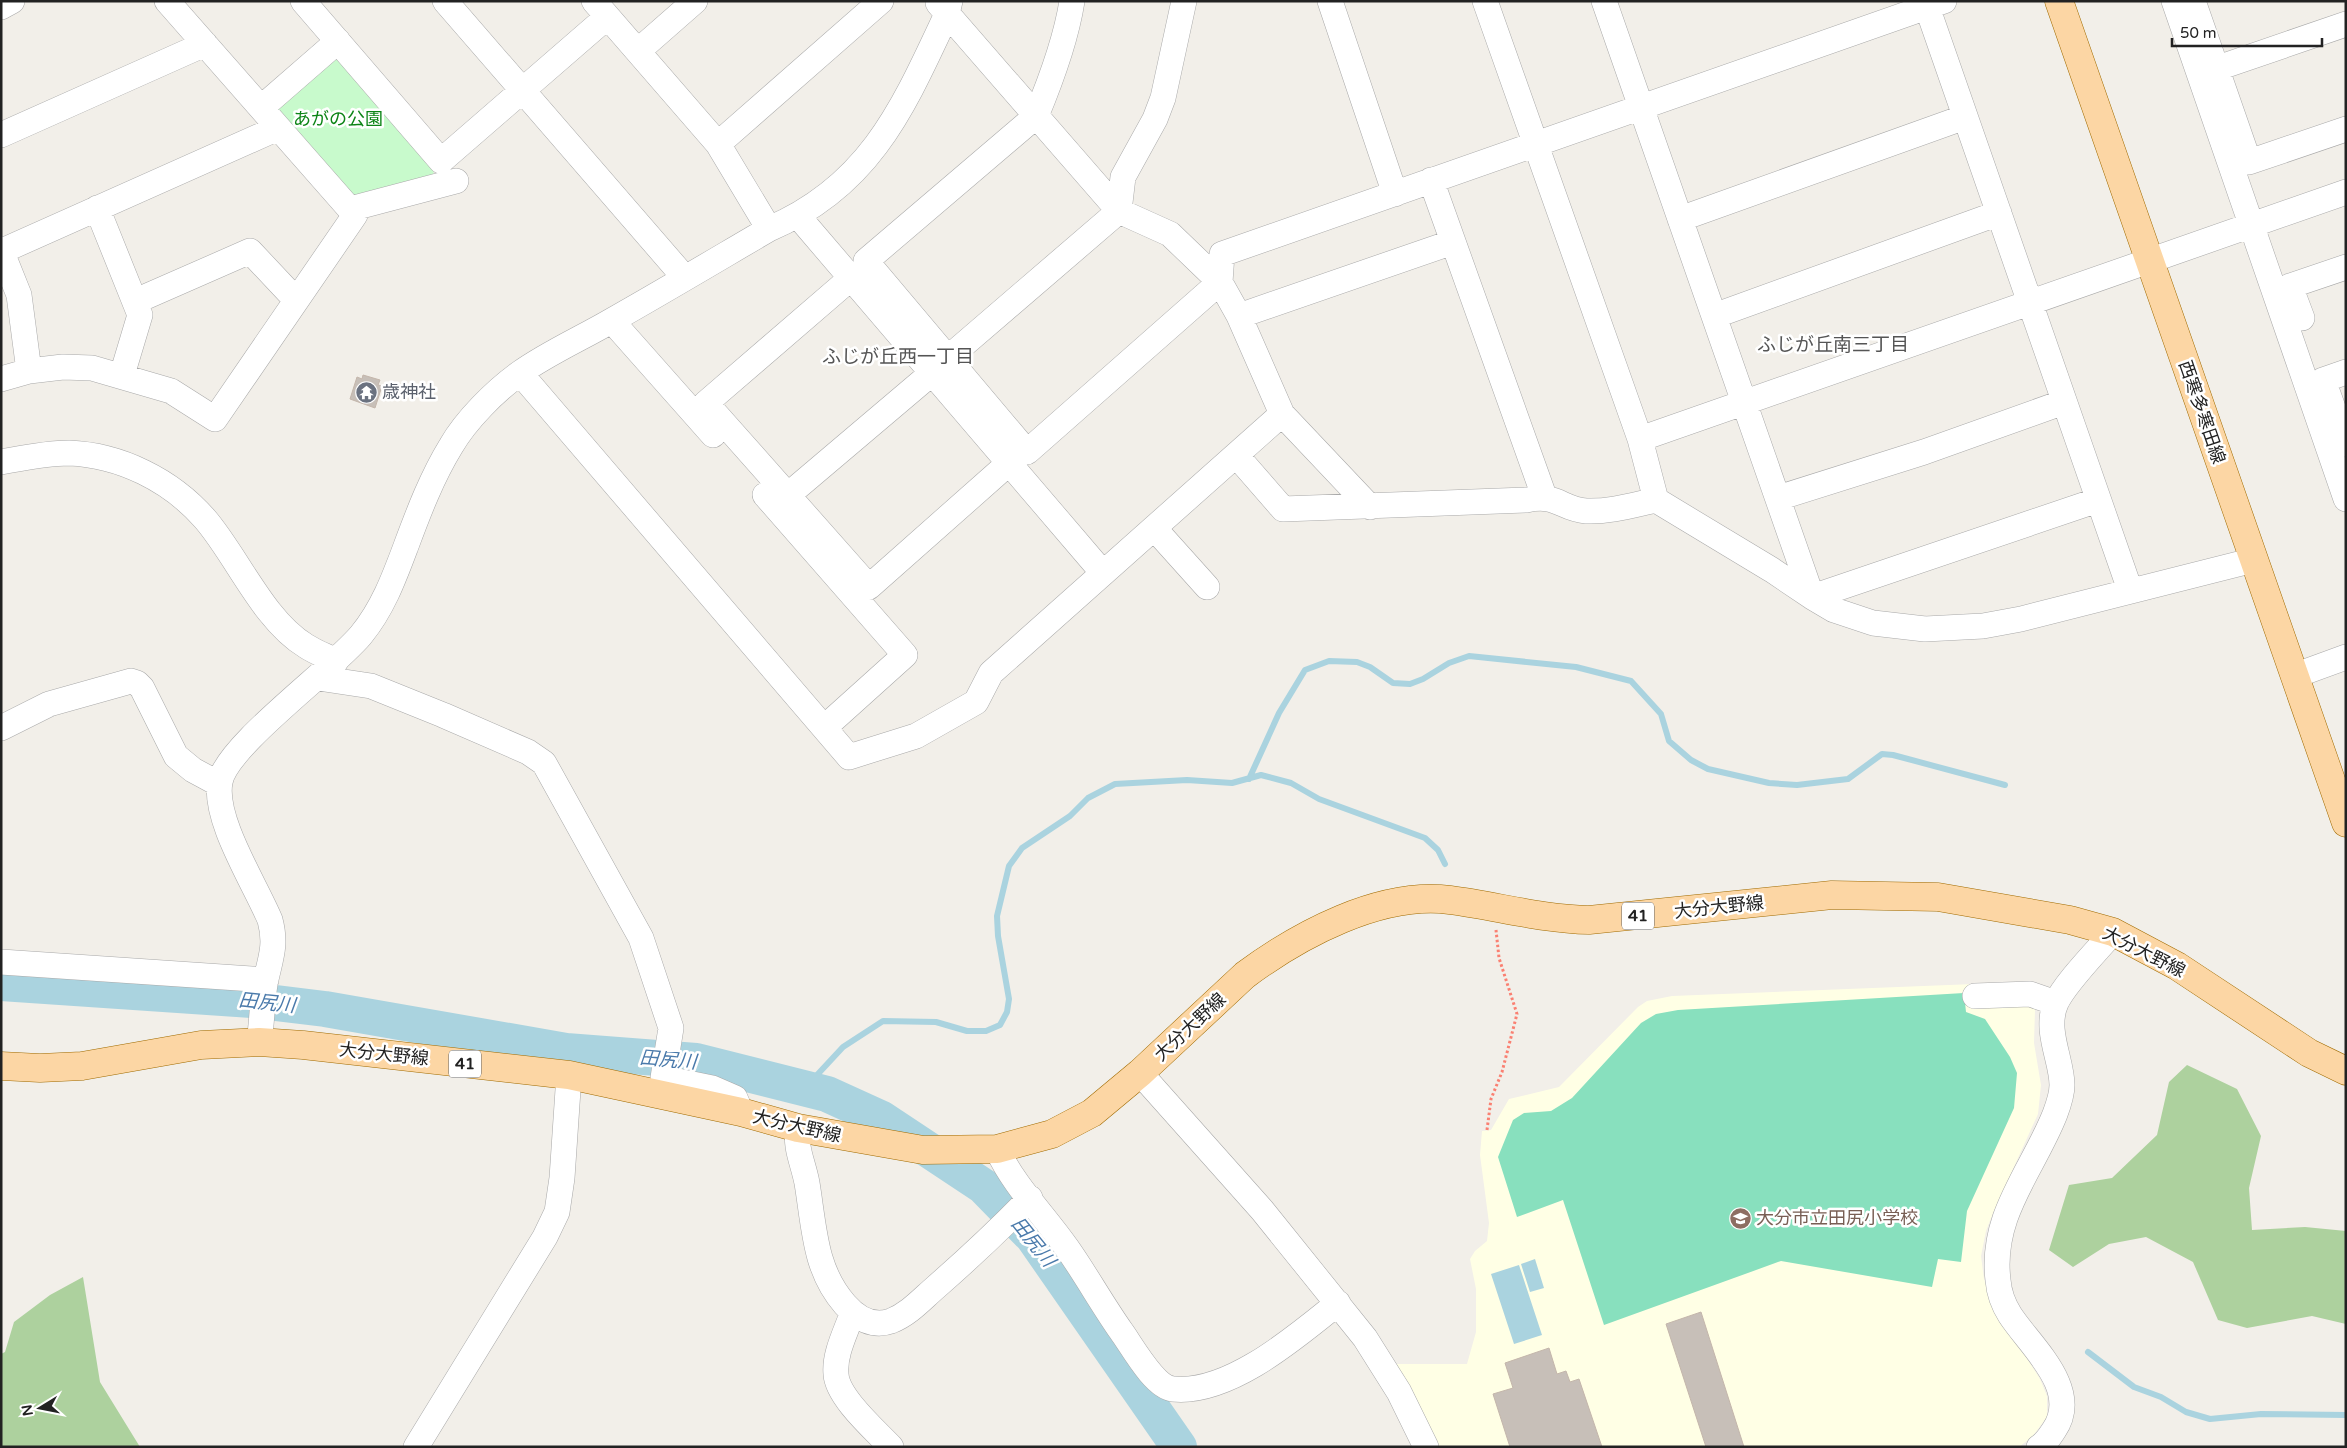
<svg xmlns="http://www.w3.org/2000/svg" width="2347" height="1448" font-family="'Varela Round','Noto Sans JP',sans-serif">
<style>
.education{fill:#ffffe5}
.forest{fill:#add19e}
.park{fill:#c8facc}
.pitch{fill:#88e0be}
.water{fill:#aad3df}
.lines{fill:none;stroke-linecap:round;stroke-linejoin:round}
.stream{stroke:#aad3df;stroke-width:6}
.river{stroke:#aad3df;stroke-width:36}
.building{fill:#c7bfb8;stroke:#c4b6ab}
.minor-casing{stroke:#a9a9a9;stroke-width:26}
.major-casing{stroke:#a06b00;stroke-width:29}
.path{stroke:#fa8072;stroke-width:3;stroke-dasharray:2.5 2.5;stroke-linecap:butt}
.minor{stroke:#fff;stroke-width:25}
.major{stroke:#fcd6a4;stroke-width:28}
.labels{text-anchor:middle;dominant-baseline:central;stroke-width:5;stroke-linejoin:round;paint-order:stroke}
.shield{fill:#fff;stroke:#646464;stroke-width:1}
.shield-label{font-size:16px;font-weight:bold;fill:#222}
.park-label{font-size:18px;fill:#0c8416;stroke:#fff}
.worship-label{font-size:18px;fill:#5b616d;stroke:#fff;text-anchor:start}
.street-label{font-size:18px;fill:#222;stroke:#fff}
.education-label{font-size:18px;fill:#785e54;stroke:#fff;text-anchor:start}
.neighbourhood-label{font-size:19px;fill:#555;stroke:#fff}
.water-label{font-size:19px;font-style:italic;fill:#4a7aab;stroke:#fff}
</style>
<rect width="100%" height="100%" fill="#f2efe9"/>
<path class="education" d="M1974 984 1976 1009 2022 1005 2035 1008V1010L2034 1043 2041 1085 2038 1114 1993 1213 1986 1231 1981 1256 1984 1279 1991 1301 2040 1379 2047 1396V1417L2032 1437 2019 1447H1435L1391 1364H1467L1476 1332V1289L1470 1259 1475 1251 1487 1241 1489 1223 1480 1155 1482 1131 1491 1130 1509 1099 1559 1087 1638 1007 1647 1001 1672 996Z"/>
<path class="forest" d="M2187 1065 2237 1089 2261 1136 2249 1188 2252 1230 2305 1227 2346 1231V1324L2312 1316 2247 1328 2218 1320 2193 1262 2146 1237 2109 1244 2073 1267 2049 1250 2069 1185 2112 1178 2157 1135 2169 1082Z
M83 1277 100 1382 140 1447H1V1354L5 1352 14 1322 50 1295Z"/>
<path class="park" d="M335 52 434 165 433 180 354 201 271 107Z"/>
<path class="pitch" d="M1964 993 1966 1012 1985 1019 2010 1057 2017 1073 2014 1108 1967 1211 1961 1262 1938 1259 1932 1287 1781 1261 1604 1325 1563 1200 1517 1217 1498 1157 1513 1120 1524 1113 1551 1111 1572 1098 1641 1023 1656 1014 1678 1010Z"/>
<path class="water" d="M1535 1259 1544 1288 1530 1292 1521 1264Z
M1519 1265 1542 1335 1514 1344 1491 1274Z"/>
<g class="lines">
<path class="stream" d="M1249 779 1279 713 1305 670 1329 661 1357 662 1370 667 1393 683 1410 684 1423 679 1449 663 1469 656 1576 667 1631 681 1661 714 1669 741 1691 760 1708 769 1769 783 1797 785 1848 779 1882 754 1893 755 2005 785
M804 1089 843 1047 883 1021 936 1022 967 1031H986L1000 1025 1007 1012 1009 999 998 936 997 916 1009 866 1022 848 1070 816 1088 798 1115 784 1187 780 1232 783 1261 775 1291 783 1319 799 1425 838 1438 850 1445 864
M2088 1352 2134 1387 2161 1397 2186 1412 2210 1419 2261 1414 2346 1415"/>
<path class="river" d="M1 983 252 1000 325 1009 566 1051 696 1061 827 1094 882 1119 983 1186 1033 1237 1179 1447"/>
</g>
<path class="building" d="M363 375 380 380 378 385 382 386 375 408 350 399 357 377 362 379Z
M1701 1312 1744 1447H1706L1666 1324Z
M1549 1348 1557 1374 1566 1371 1570 1382 1579 1379 1602 1447H1510L1493 1394 1513 1388 1505 1363Z"/>
<g class="lines">
<defs>
<path id="minor" d="M303 1 441 161 607 17
M445 1 685 278
M594 1 718 144 769 229
M1072 1C1066 40 1051 80 1036 116L866 261 1027 452 1220 282 1222 254 1944 1
M1330 1 1395 194
M1485 1 1640 439 1656 500 1772 570 1812 597 1834 610 1873 623 1925 629 1983 626 2021 619 2254 560
M1604 1 1812 597 2098 500
M1925 1 2130 590
M2174 1 2346 499
M2193 1 2249 162 2346 129
M938 3 1119 211 1170 234 1220 282 1239 316 1282 414 1370 507
M1 7 12 1
M638 51 695 1
M2215 69 2346 24
M261 108 338 41
M1 135 205 44
M718 144 881 1
M1431 180 1544 496
M97 208 140 315 122 375
M350 209 456 181
M798 216 1103 573
M1680 219 1965 117
M1 250 19 295 29 371
M2 251 278 128
M851 278 706 403 869 587 1009 463
M136 301 250 251 296 300
M1239 316 1453 242
M1714 316 1999 213
M2302 318 2290 286 2346 267
M612 321 713 435
M948 358 1119 211 1123 177 1155 119 1163 98 1184 1
M520 373 849 757 916 736 976 702 991 673 1282 414
M1 379 29 371 63 367 92 368 171 391 215 419 355 215 167 1
M2323 380 2346 444
M2323 380 2346 372
M1640 439 2346 192
M1236 455 1283 509 1526 500C1557 493 1561 509 1586 511 1610 512 1633 505 1656 500
M1 462C23 458 46 453 69 453 120 455 171 480 205 519 237 556 263 620 306 646 315 652 326 656 336 661
M765 495 905 655 825 727
M788 495 932 373
M1778 498 1924 452 2064 402
M1154 528 1207 587
M2294 676 2346 657
M318 678 371 686 443 715 528 752 544 763 641 938 671 1028 663 1078 712 1088 735 1098 741 1112
M1 728 49 704 131 681 137 683 142 688 176 756 193 770 219 784
M1 962 266 980
M1975 996 2030 994 2056 1003
M259 1042C262 1023 262 1003 265 984 270 959 277 946 270 920 255 884 213 819 220 782 226 746 332 670 361 635 383 608 394 578 406 546 419 511 432 477 451 446 466 420 495 391 520 373 548 353 582 338 611 321 664 291 716 260 769 229 870 186 903 108 947 14L950 1
M1140 1073 1262 1210 1365 1338 1399 1392 1426 1447
M798 1128C795 1149 803 1162 807 1183 811 1207 813 1234 820 1258 828 1285 855 1334 891 1321 909 1314 922 1299 936 1287 969 1258 1000 1229 1030 1198
M997 1149C1014 1186 1044 1215 1067 1248 1086 1275 1102 1304 1121 1331 1132 1346 1154 1387 1173 1389 1229 1395 1297 1336 1338 1303
M852 1314C846 1332 834 1354 836 1374 837 1397 875 1430 891 1447
M416 1447 545 1237 557 1212 562 1178 569 1075
M2039 1447C2046 1443 2050 1436 2054 1430 2082 1389 2030 1346 2010 1315 2003 1304 1999 1293 1998 1280 1990 1215 2033 1170 2055 1114 2058 1106 2062 1093 2062 1085 2062 1060 2044 1030 2056 1003 2065 983 2098 950 2113 932"/>
<path id="major" d="M2059 1 2346 823
M1 1066 40 1068 82 1066 201 1045 259 1042 303 1045 569 1075 741 1112 798 1128 923 1150 997 1149 1052 1134 1092 1113 1140 1073 1245 975C1299 935 1380 891 1450 900 1497 906 1541 919 1589 920L1832 895 1938 897 2070 920 2113 932 2177 966 2309 1053 2346 1071"/>
</defs>
<use href="#minor" class="minor-casing"/>
<use href="#major" class="major-casing"/>
<path class="path" d="M1487 1130 1491 1099 1502 1072 1517 1014 1499 958 1496 930"/>
<use href="#minor" class="minor"/>
<use href="#major" class="major"/>
</g>
<defs>
<symbol id="temple-disc" viewBox="-11 -11 22 22"><circle r="9.5" fill="#6b7280" stroke="#fff"/><path d="M0-6L5-2H3V0L6.5 2.5H4V6H1.5V3h-3V6H-4V2.5H-6.5L-3 0V-2H-5Z" fill="#fff"/></symbol>
<symbol id="school-disc" viewBox="-11 -11 22 22"><circle r="9.5" fill="#8d6e63" stroke="#fff"/><path d="M0-5L7-2L0 1L-7-2ZM-4 1L0 2.5L4 1V4Q0 6-4 4Z" fill="#fff"/></symbol>
</defs>
<g fill-rule="evenodd">
<use href="#temple-disc" x="354" y="380" width="25" height="25"/>
<use href="#school-disc" x="1728" y="1206" width="25" height="25"/>
</g>
<g class="labels">
<g class="shield">
<rect x="1622" y="902.5" width="32" height="27" rx="4"/>
<rect x="449" y="1050.5" width="32" height="27" rx="4"/>
</g>
<g class="shield-label">
<text x="1638" y="916">41</text>
<text x="465" y="1064">41</text>
</g>
<g class="park-label">
<text x="338" y="119">あがの公園</text>
</g>
<g class="worship-label">
<text x="382" y="392">歳神社</text>
</g>
<g class="street-label">
<text transform="translate(2202 412) rotate(71)">西寒多寒田線</text>
<text transform="translate(1719 907) rotate(-6)">大分大野線</text>
<text transform="translate(2144 952) rotate(27)">大分大野線</text>
<text transform="translate(1190 1027) rotate(-43)">大分大野線</text>
<text transform="translate(384 1054) rotate(6)">大分大野線</text>
<text transform="translate(797 1126) rotate(13)">大分大野線</text>
</g>
<g class="education-label">
<text x="1756" y="1218">大分市立田尻小学校</text>
</g>
<g class="neighbourhood-label">
<text x="1833" y="345">ふじが丘南三丁目</text>
<text x="898" y="357">ふじが丘西一丁目</text>
</g>
<g class="water-label">
<text transform="translate(267 1003) rotate(6)">田尻川</text>
<text transform="translate(668 1060) rotate(5)">田尻川</text>
<text transform="translate(1033 1242) rotate(51)">田尻川</text>
</g>
</g>
<rect width="2347" height="1448" fill="none" stroke="#222222" stroke-width="5"/>
<g transform="translate(40 1408) rotate(260)" stroke="#ffffff" stroke-width="4" paint-order="stroke">
<path d="M0-4L9 19L0 12L-9 19Z" fill="#222222"/>
<text y="-8" font-size="14" font-weight="bold" text-anchor="middle" fill="#222222">N</text>
</g>
<path d="M2172 38v8h150v-8" fill="none" stroke="#222222" stroke-width="2.5"/>
<text x="2180" y="38" font-size="15" fill="#222222" stroke="#ffffff" stroke-width="4" paint-order="stroke">50 m</text>
</svg>
